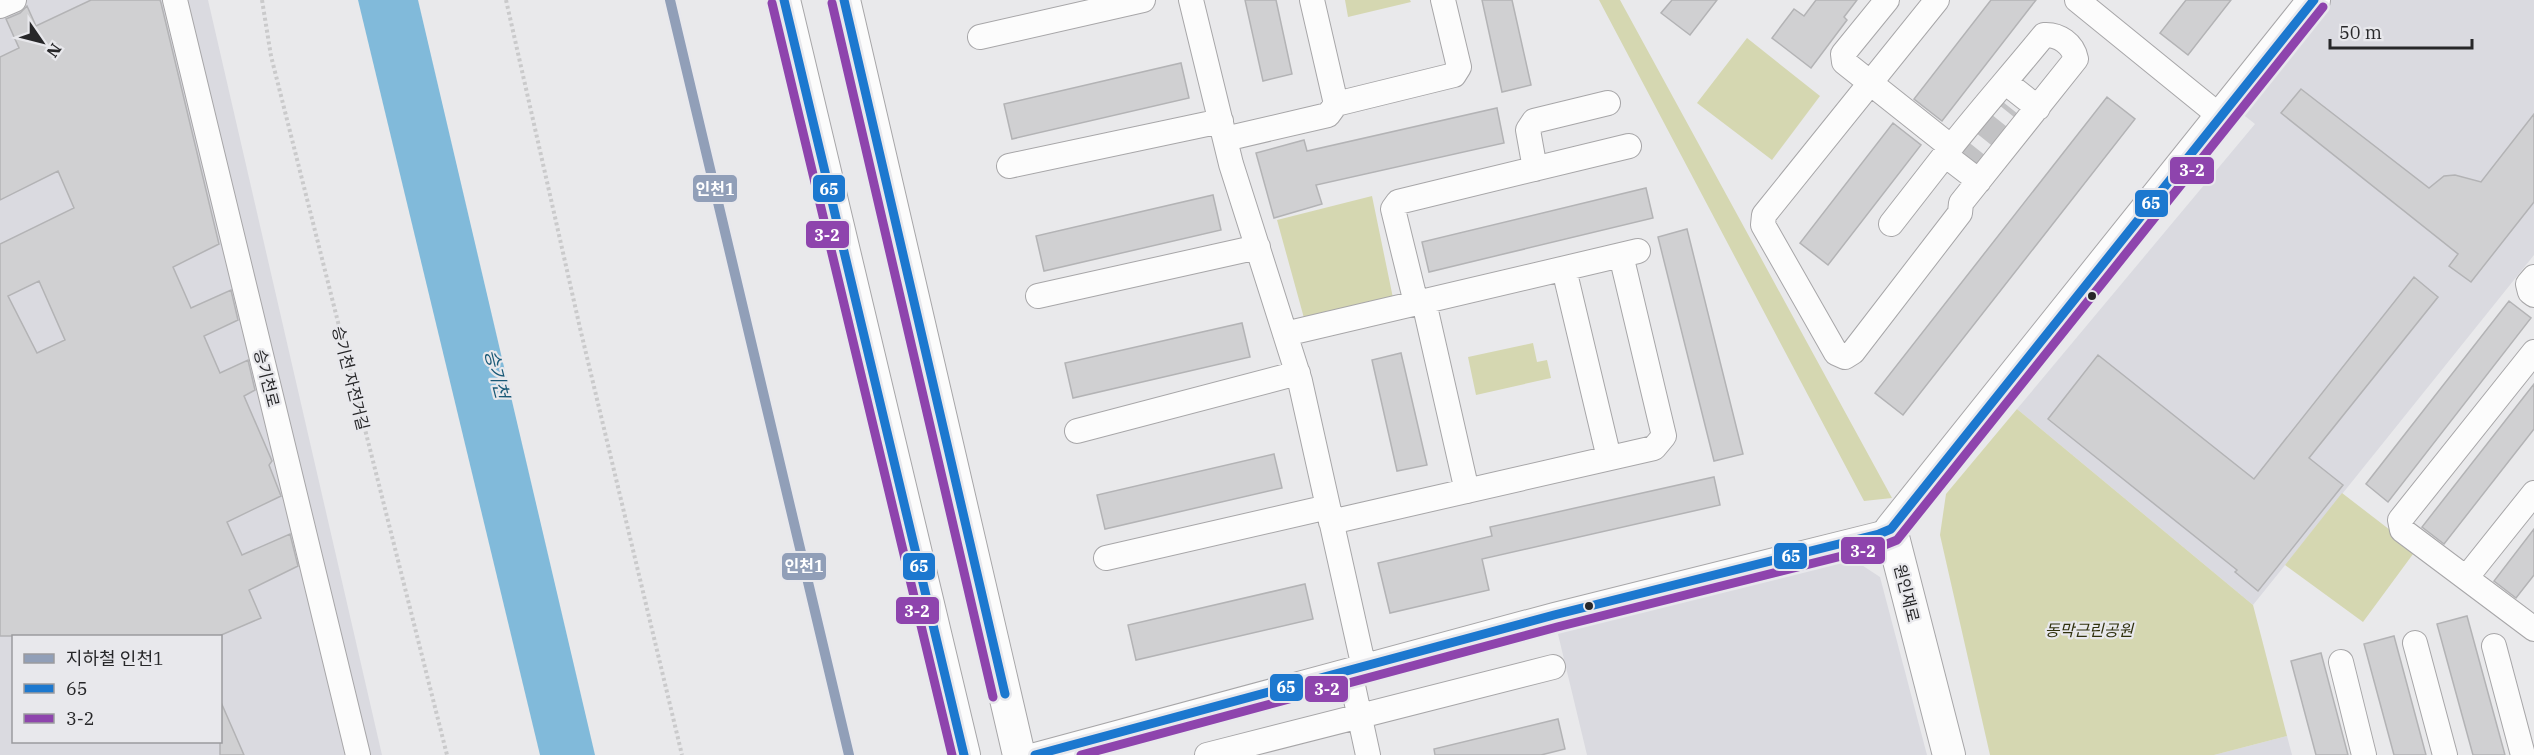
<svg xmlns="http://www.w3.org/2000/svg" width="2534" height="755" font-family="'IBM Plex Serif','Noto Sans KR',serif">
<style>
.built{fill:#dadae0;fill-rule:evenodd}
.green{fill:#d5d7b1}
.water{fill:#81bada}
.building{fill:#d0d0d2;stroke:#b3b3b5;stroke-width:1.5;fill-rule:evenodd}
.lines{fill:none;stroke-linecap:round;stroke-linejoin:round}
.minor-tunnel{stroke:#c2c2c4;stroke-width:24;stroke-dasharray:24 12;stroke-linecap:butt}
.minor-casing{stroke:#a7a6a8;stroke-width:26}
.major-casing{stroke:#a7a6a8;stroke-width:34}
.path{stroke:#cacacb;stroke-width:4;stroke-dasharray:3 3;stroke-linecap:butt}
.minor{stroke:#fcfcfc;stroke-width:24}
.major{stroke:#fcfcfc;stroke-width:32}
.bus-1-casing{stroke:#e8e8ec;stroke-width:14}
.bus-2-casing{stroke:#e8e8ec;stroke-width:14}
.bus-1{stroke:#1c78cf;stroke-width:9}
.bus-2{stroke:#8e44ad;stroke-width:9}
.metro-1-casing{stroke:#e8e8ec;stroke-width:15}
.metro-1{stroke:#919fb8;stroke-width:10}
.bus-dot{fill:#272729;stroke:#e8e8ec;stroke-width:2}
.labels{text-anchor:middle;dominant-baseline:central;stroke-width:4.5;stroke-linejoin:round;paint-order:stroke}
.street-label{font-size:16px;fill:#272729;stroke:#e8e8ec}
.park-label{font-size:16px;font-style:italic;fill:#2f300d;stroke:#e8e8ec}
.water-label{font-size:18px;font-style:italic;fill:#195977;stroke:#e8e8ec}
.line-badge{stroke:#e8e8ec;stroke-width:2}
.badge-label{font-size:16px;text-anchor:middle;font-weight:bold;fill:#fff}
</style>
<rect width="100%" height="100%" fill="#e9e9eb"/>
<path class="built" d="M0 0H208L382 755H0ZM14 636H220V742H14Z
M2314 0H2534V255L2253 605 2017 409 2255 124 2231 105Z
M1848 556 1880 577 1927 755H1587L1557 630Z
M2287 736 2292 755H2214Z"/>
<path class="green" d="M1345 0H1410L1411 2 1348 17Z
M1599 0H1620L1892 498 1864 501Z
M1747 38 1820 96 1772 160 1697 103Z
M1372 196 1393 298 1304 318 1277 220Z
M1533 343 1537 362 1547 360 1551 378 1476 395 1468 357Z
M2017 409 2253 605 2287 736 2214 755H1990L1940 535 1946 494Z
M2342 493 2416 550 2363 622 2285 565Z"/>
<path class="water" d="M358 0H418L595 755H540Z"/>
<path class="building" d="M91 0H160L161 3 219 244 173 267 191 308 231 290 238 320 204 336 220 373 248 360 255 390 244 396 272 461 269 465 281 496 227 522 242 555 290 534 298 566 249 590 261 618 219 636H0V244L74 208 58 171 0 200V57L19 48 6 19 20 13 27 6 36 26ZM39 281 65 340 37 353 8 296Z
M1245 0H1276L1292 74 1263 81Z
M1482 0H1512L1531 85 1502 92Z
M1672 0H1717L1690 35 1661 13Z
M1816 0H1857L1844 17 1847 20 1811 68 1772 38 1794 9 1804 16Z
M1991 0H2036L1942 121 1914 99Z
M2186 0H2231L2188 55 2160 33Z
M1181 63 1189 98 1012 139 1004 104Z
M2301 89 2429 188 2444 176 2455 175 2481 182 2534 114V202L2471 282 2449 266 2458 254 2281 113Z
M2107 97 2135 119 1903 415 1875 393Z
M1497 108 1504 143 1316 185 1322 204 1274 218 1256 153 1304 140 1307 151Z
M1893 123 1921 145 1828 265 1800 243Z
M1646 188 1653 218 1429 272 1422 242Z
M1213 195 1221 230 1044 271 1036 236Z
M1687 229 1743 454 1714 461 1658 237Z
M2414 277 2438 297 2309 458 2343 485 2258 591 2235 572 2237 570 2048 419 2098 355 2254 479Z
M2509 301 2531 318 2388 502 2366 484Z
M1242 323 1250 357 1073 398 1065 363Z
M1401 353 1427 465 1397 471 1372 360Z
M2534 384V429L2444 544 2422 527Z
M1274 454 1282 488 1105 529 1097 495Z
M1714 477 1720 505 1482 559 1489 590 1390 613 1378 563 1492 536 1490 527Z
M2534 529V575L2516 598 2494 581Z
M1305 584 1313 619 1136 660 1128 625Z
M2467 616 2505 755H2473L2437 624Z
M2394 636 2426 755H2394L2364 644Z
M2321 653 2348 755H2316L2291 661Z
M220 700 244 755H220Z
M1558 719 1565 749 1541 755H1435L1434 749Z"/>
<g class="lines">
<path class="minor-tunnel" d="M1960 166 2008 106"/>
<defs>
<path id="minor" d="M175 0 358 755
M1191 0 1231 164 1300 381 1364 668
M1887 0 1843 54 1844 62 1951 147C1981 109 2013 73 2044 35 2059 34 2073 44 2076 59L1961 203 1960 213 1853 352 1845 357 1836 353 1763 225 1764 215 1937 0
M2077 0 2221 117
M0 6 14 0
M980 37 1143 0
M2005 82 2038 108
M1336 104 1454 75 1459 67 1443 0
M1225 139 1328 115 1336 104 1312 0
M1945 155 1979 181
M1009 166 1221 121
M1535 169 1528 130 1534 121 1608 103
M1891 224 1951 147
M1564 269 1609 458
M2534 277 2528 284 2530 292 2534 295
M1038 296 1258 247
M1424 302 1467 491
M1416 303 1393 209 1398 202 1629 146
M1285 334 1638 251
M2534 352 2400 520 2402 530 2534 629
M1077 431 1298 373
M1331 522 1654 448 1664 436 1621 255
M1106 558 1328 507
M2466 578 2534 493
M2415 643 2445 755
M2494 646 2523 755
M2341 662 2364 755
M1350 672 1368 755
M1035 755 1554 615 1879 534 1891 529
M1207 755 1553 667"/>
<path id="major" d="M784 0 964 755
M844 0 1019 755
M1949 755 1891 529 2314 0"/>
</defs>
<use href="#minor" class="minor-casing"/>
<use href="#major" class="major-casing"/>
<path class="path" d="M262 0 271 56 447 755
M506 0 580 328 682 755"/>
<use href="#minor" class="minor"/>
<use href="#major" class="major"/>
<defs>
<path id="bus-1" d="M784 0 964 755
M844 0 1005 694
M1035 755 1554 615 1879 534 1891 529 2314 0"/>
<path id="bus-2" d="M772 3 952 755
M832 3 993 697
M1081 755 1557 627 1882 546 1897 540 2323 7"/>
</defs>
<use href="#bus-1" class="bus-1-casing"/>
<use href="#bus-2" class="bus-2-casing"/>
<use href="#bus-1" class="bus-1"/>
<use href="#bus-2" class="bus-2"/>
<defs>
<path id="metro-1" d="M670 0 849 755"/>
</defs>
<use href="#metro-1" class="metro-1-casing"/>
<use href="#metro-1" class="metro-1"/>
</g>
<g class="bus-dot">
<circle cx="2092" cy="296" r="5"/>
<circle cx="1589" cy="606" r="5"/>
</g>
<g class="labels">
<g class="street-label">
<text transform="translate(267 378) rotate(76)">승기천로</text>
<text transform="translate(351 378) rotate(76)">승기천 자전거길</text>
<text transform="translate(1907 593) rotate(76)">원인재로</text>
</g>
<g class="park-label">
<text x="2089" y="630">동막근린공원</text>
</g>
<g class="water-label">
<text transform="translate(497 374) rotate(76)">승기천</text>
</g>
</g>
<g class="line-badge">
<rect x="2169" y="156" width="46" height="29" rx="6" fill="#8e44ad"/>
<rect x="692" y="174" width="46" height="29" rx="6" fill="#919fb8"/>
<rect x="812" y="174" width="34" height="29" rx="6" fill="#1c78cf"/>
<rect x="2134" y="189" width="35" height="29" rx="6" fill="#1c78cf"/>
<rect x="805" y="220" width="45" height="29" rx="6" fill="#8e44ad"/>
<rect x="1840" y="536" width="46" height="29" rx="6" fill="#8e44ad"/>
<rect x="1773" y="542" width="35" height="28" rx="6" fill="#1c78cf"/>
<rect x="781" y="552" width="46" height="29" rx="6" fill="#919fb8"/>
<rect x="902" y="552" width="34" height="29" rx="6" fill="#1c78cf"/>
<rect x="895" y="596" width="45" height="29" rx="6" fill="#8e44ad"/>
<rect x="1269" y="673" width="35" height="29" rx="6" fill="#1c78cf"/>
<rect x="1304" y="675" width="45" height="28" rx="6" fill="#8e44ad"/>
</g>
<g class="badge-label">
<text x="2192" y="176">3-2</text>
<text x="715" y="195">인천1</text>
<text x="829" y="195">65</text>
<text x="2151" y="209">65</text>
<text x="827" y="241">3-2</text>
<text x="1863" y="557">3-2</text>
<text x="1791" y="562">65</text>
<text x="804" y="572">인천1</text>
<text x="919" y="572">65</text>
<text x="917" y="617">3-2</text>
<text x="1286" y="693">65</text>
<text x="1327" y="695">3-2</text>
</g>
<rect x="12" y="635" width="210" height="108" fill="#e8e8ec" stroke="#9b9b9e" stroke-width="1.5"/>
<rect x="24" y="654" width="30" height="9" fill="#919fb8" stroke="#9b9b9e" stroke-width="1.5"/>
<text x="66" y="665" font-size="18" fill="#272729">지하철 인천1</text>
<rect x="24" y="684" width="30" height="9" fill="#1c78cf" stroke="#9b9b9e" stroke-width="1.5"/>
<text x="66" y="695" font-size="18" fill="#272729">65</text>
<rect x="24" y="714" width="30" height="9" fill="#8e44ad" stroke="#9b9b9e" stroke-width="1.5"/>
<text x="66" y="725" font-size="18" fill="#272729">3-2</text>
<g transform="translate(42 42) rotate(125)" stroke="#e8e8ec" stroke-width="4.5" paint-order="stroke">
<path d="M0-4.5L10 22L0 15L-10 22Z" fill="#272729"/>
<text y="-9" font-size="16" font-weight="bold" text-anchor="middle" fill="#272729">N</text>
</g>
<path d="M2330 39v9h142v-9" fill="none" stroke="#272729" stroke-width="3"/>
<text x="2339" y="39" font-size="18" fill="#272729" stroke="#e8e8ec" stroke-width="4.5" paint-order="stroke">50 m</text>
</svg>
